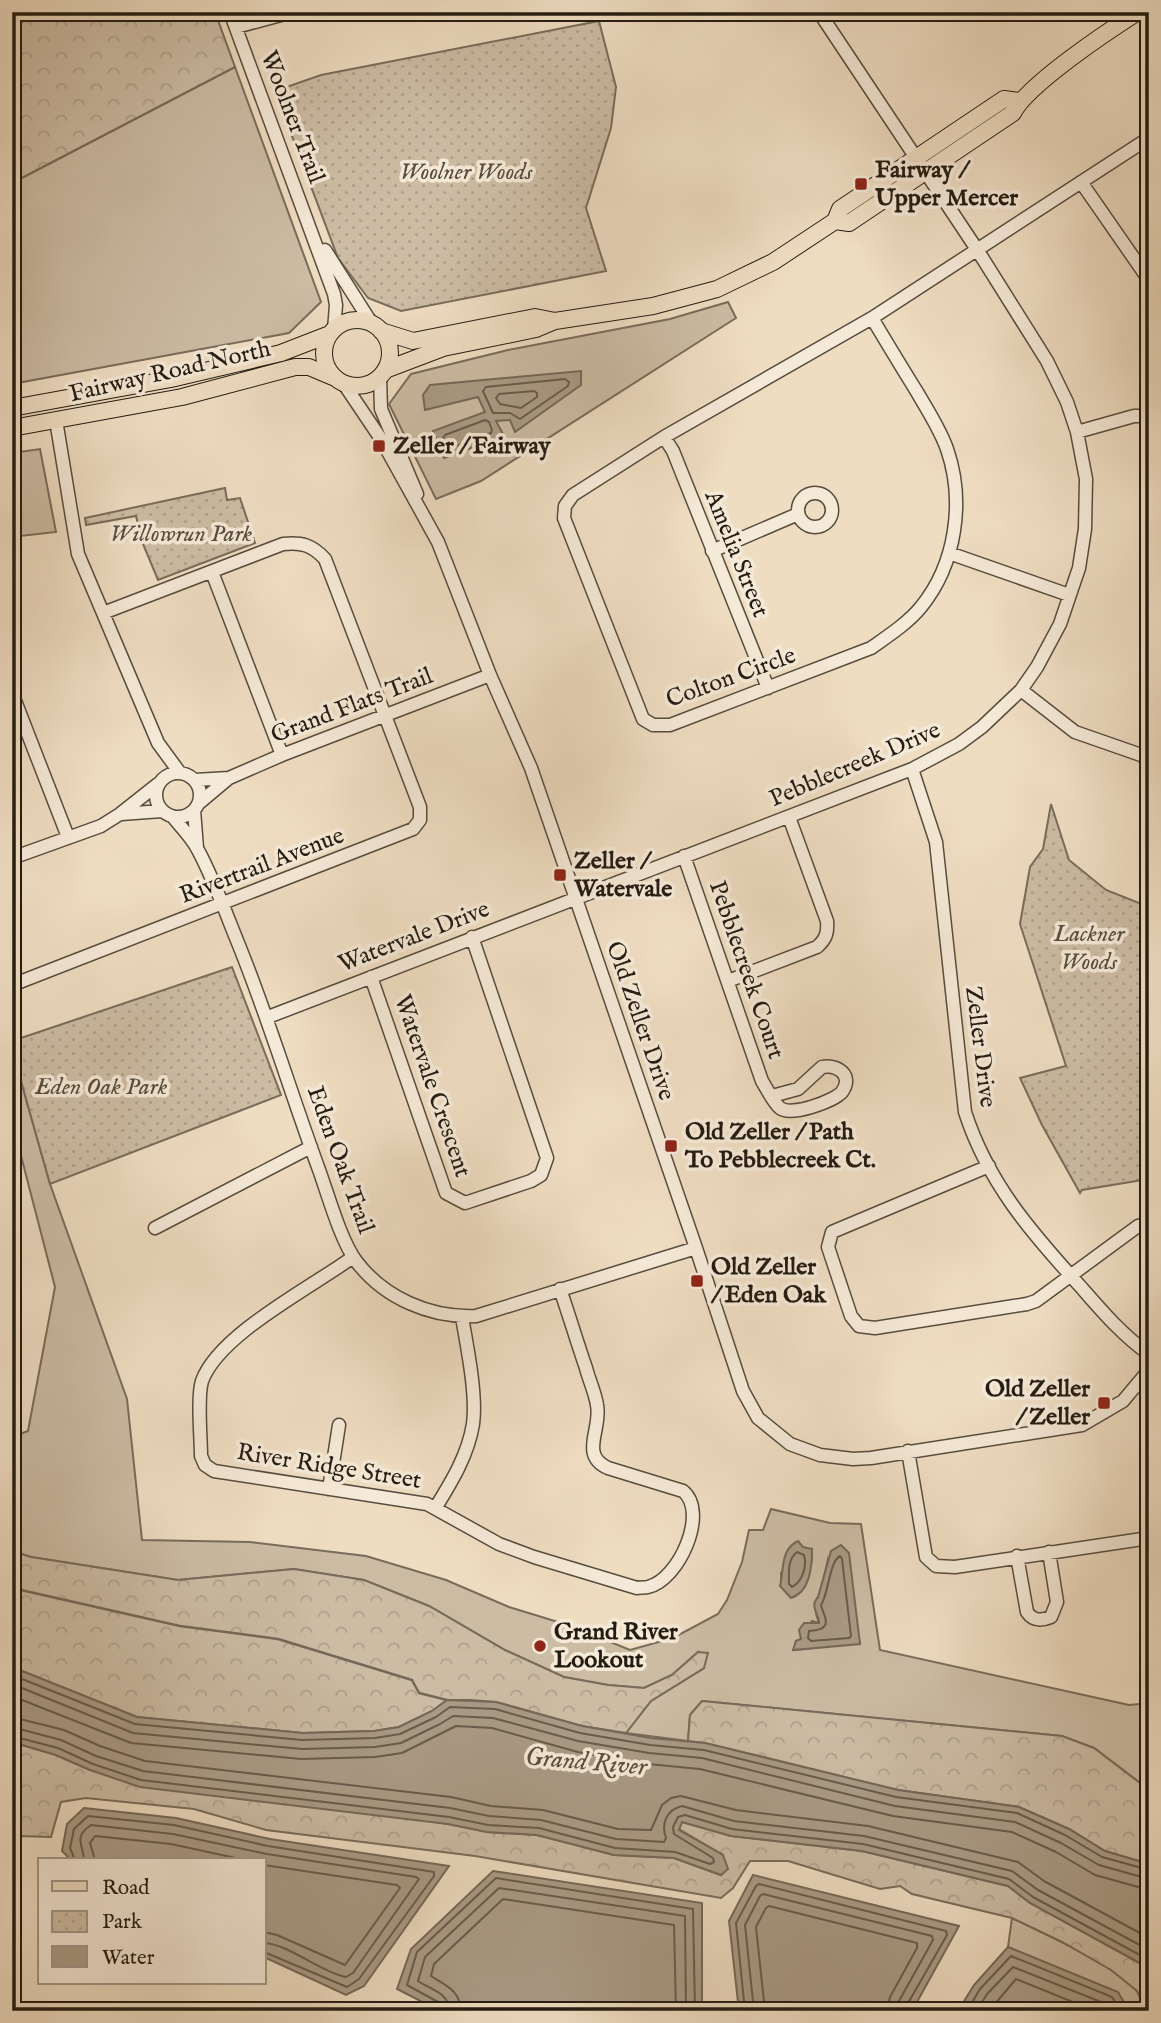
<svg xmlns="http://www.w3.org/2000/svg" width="1161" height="2023" font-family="'IM FELL English',serif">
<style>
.grass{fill:#ccbca4;stroke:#786c5b;stroke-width:2;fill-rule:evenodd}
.forest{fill:url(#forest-crowns);stroke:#786c5b;stroke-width:2}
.park{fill:url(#park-dots);stroke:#786c5b;stroke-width:2}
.water{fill:#aa9b86;stroke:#746858;stroke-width:2}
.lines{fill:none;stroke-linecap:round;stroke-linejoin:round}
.shore{stroke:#675c4c;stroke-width:2}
.stream{stroke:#746858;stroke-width:2.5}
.minor-casing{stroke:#574c3e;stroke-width:15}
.major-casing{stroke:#241c12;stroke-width:18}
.minor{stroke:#f5e9d7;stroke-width:12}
.major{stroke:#efddc2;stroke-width:16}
.poi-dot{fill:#8f2418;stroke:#f5e9d7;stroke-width:2.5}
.labels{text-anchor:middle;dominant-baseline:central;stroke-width:7;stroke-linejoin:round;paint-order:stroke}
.street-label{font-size:24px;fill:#241c12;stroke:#f5e9d7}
.poi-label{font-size:24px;font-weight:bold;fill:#241c12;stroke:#f5e9d7;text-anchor:start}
.park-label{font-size:24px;font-style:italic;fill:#564c3e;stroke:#f5e9d7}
.water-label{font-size:26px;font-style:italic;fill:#5a4f40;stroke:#f5e9d7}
</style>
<defs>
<pattern id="forest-crowns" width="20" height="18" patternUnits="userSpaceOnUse" patternTransform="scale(1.75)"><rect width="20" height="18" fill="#ccbca4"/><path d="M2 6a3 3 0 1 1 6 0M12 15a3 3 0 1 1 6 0" fill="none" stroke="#afa18c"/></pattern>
<pattern id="park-dots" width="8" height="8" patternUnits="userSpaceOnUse" patternTransform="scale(1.75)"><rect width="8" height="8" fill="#ccbca4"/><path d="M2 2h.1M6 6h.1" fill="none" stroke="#afa18c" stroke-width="1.8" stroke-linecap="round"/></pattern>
</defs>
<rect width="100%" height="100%" fill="#efddc2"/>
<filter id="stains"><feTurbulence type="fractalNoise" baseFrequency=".00286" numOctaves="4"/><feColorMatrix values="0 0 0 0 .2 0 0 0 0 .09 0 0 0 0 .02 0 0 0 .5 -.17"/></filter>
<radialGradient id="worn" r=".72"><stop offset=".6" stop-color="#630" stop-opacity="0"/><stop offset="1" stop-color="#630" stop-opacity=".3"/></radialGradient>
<path class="grass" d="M235 67 321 302 289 333 12 384V183Z
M728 302 736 318 481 481 436 499 389 404 411 374 508 350 670 319Z
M40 449 56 532 12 537V453Z
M12 1049 50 1184 127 1399 142 1540 250 1542 366 1556 446 1580 509 1607 571 1626 630 1650 673 1638 718 1614 727 1600 742 1562 749 1530H763L771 1509 830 1523 861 1524 880 1650 1129 1705 1149 1703V1785L1144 1786 1094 1748 1062 1736 702 1701 690 1715 688 1741 626 1733 651 1701 704 1668 698 1652 672 1675 644 1688 608 1685 564 1677 505 1650 429 1606 364 1580 294 1569 178 1580 31 1557 12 1551V1437L28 1431 55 1287 12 1121ZM811 1549 812 1560 800 1590H785L781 1586V1573ZM828 1559 860 1643 794 1650 796 1641 801 1639 802 1634 812 1621 819 1623 816 1614Z
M1012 1918C1044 1934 1114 1964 1137 1991 1141 1996 1143 2005 1146 2011H1129L1117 1992 1008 1947Z"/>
<path class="forest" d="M12 12H215L235 67 12 183Z
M12 1551 31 1557 178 1580 294 1569 364 1580 429 1606 505 1650 564 1677 608 1685 644 1688 672 1675 698 1652 708 1653 704 1668 651 1701 626 1733 582 1726 496 1702 471 1700H447L432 1711 399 1727 374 1731 303 1733 137 1717 12 1667Z
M702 1701 1062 1736 1094 1748 1144 1786 1149 1785V1864L1105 1851 1069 1829 1019 1807 898 1790 705 1743 688 1741 690 1715Z
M12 1742 56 1755 90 1770 448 1824 487 1832 537 1835 614 1855 674 1858 721 1875 723 1855 679 1829 682 1822 731 1836 862 1851 1008 1886 1030 1903 1147 1967 1149 1973V2011H1146L1137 1991 1111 1970 1062 1942 1012 1918 912 1894 900 1886 880 1889 788 1861H750L733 1888 721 1898 475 1856 266 1830 194 1809 86 1798 61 1802 51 1837 19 1836 12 1846Z"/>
<path class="park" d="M599 21 616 87 611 128 586 208 606 271 401 311 368 298 338 258 275 91 321 75Z
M225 488 227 500 240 498 255 543 158 580 143 544 136 516 86 525 85 518Z
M1051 804 1069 860 1106 890 1149 907V1179L1082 1190 1080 1193 1042 1125 1020 1078 1066 1066 1020 924 1030 867 1043 849Z
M232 967 281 1095 50 1184 12 1049V1041Z"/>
<path class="water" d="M581 371V385L515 432 510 420 496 421 504 436 444 458 433 431 485 412 478 397 425 410 423 395 430 385Z
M798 1541 803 1547 812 1549C812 1567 810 1592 791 1598L780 1586C784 1571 780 1549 798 1541Z
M841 1545 849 1553 860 1644 793 1650 796 1641 801 1639 799 1630 804 1623H819C819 1613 809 1607 818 1597L831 1551Z
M12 1667 137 1717 303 1733 374 1731 399 1727 432 1711 447 1700 496 1702 582 1726 651 1738 705 1743 898 1790 1019 1807 1069 1829 1105 1851 1149 1864V1973L1147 1967 1030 1903 1008 1886 862 1851 731 1836 682 1822 679 1830 723 1855 728 1869 721 1875 674 1858 614 1855 537 1835 487 1832 448 1824 140 1787 90 1770 56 1755 12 1742Z
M84 1808 176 1818 270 1839 449 1866 364 1986 346 1995 264 1957V1860H71L62 1851 67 1824Z
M493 1871 702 1903V2011H440L397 1989 411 1949Z
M753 1875 959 1926 912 2011H739L729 1921Z
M1008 1947 1118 1992 1129 2011H958L974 1985Z"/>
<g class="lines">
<path class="shore" d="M565 379 569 382 568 386 520 419 510 413H493L483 391 486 387Z
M534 391 537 393V397L521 408 500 404 496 398 499 394Z
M485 420 489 422 492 430 491 433 451 448 447 447 443 438 445 435Z
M797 1552 804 1555C807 1566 803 1581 792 1587L789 1584C789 1573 787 1560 797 1552Z
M840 1556 842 1559 851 1636 849 1638 811 1641 808 1638 809 1631C813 1630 817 1631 820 1629 832 1625 822 1612 821 1605 829 1593 829 1562 840 1556Z
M12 1675 135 1724 302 1740 375 1738 400 1734 436 1717 450 1707 495 1709 580 1733 650 1745 704 1750 896 1797 1017 1813 1065 1835 1102 1857 1149 1870
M12 1684 133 1733 302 1749 375 1747 401 1743 440 1724 453 1716 493 1718 578 1741 649 1753 702 1758 895 1806 1015 1822 1061 1843 1099 1865 1149 1879
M12 1696 131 1743 301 1759 375 1757 402 1753 456 1726 492 1728 578 1752 648 1764 700 1769 893 1816 1012 1832 1056 1852 1095 1875 1149 1890
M12 1717 64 1730 100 1746 145 1761 451 1797 491 1806 543 1810 618 1829 651 1830 662 1805 671 1798 681 1796 736 1810 868 1826 1018 1862 1044 1881 1149 1938
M12 1727 61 1740 96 1756 143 1771 450 1808 489 1816 541 1820 616 1839 664 1842 666 1838C661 1824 666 1810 682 1806L734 1821 864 1836 1012 1871 1038 1890 1149 1950
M12 1736 58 1748 93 1764 141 1780 449 1817 488 1825 539 1828 615 1848 675 1852 710 1864 714 1862 713 1858 674 1834 673 1827 678 1817 685 1815 732 1829 863 1844 1009 1879 1033 1897 1149 1960
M75 1860 70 1848 74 1829 88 1816 174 1825 268 1846 434 1872V1876L359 1979 347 1987 264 1952
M84 1860C83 1844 73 1837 91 1825L173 1834 267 1854 416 1877 419 1879 353 1973 346 1977C320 1972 289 1944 264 1943
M95 1860 90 1843 95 1836 171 1844 245 1860
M264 1865 397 1885 400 1888 345 1965 277 1935 264 1932
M441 2011 438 2002 407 1985 417 1952 496 1878 693 1909 695 2011
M450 2011C448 1992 431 1990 418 1981L425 1957 499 1888 685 1916 686 2011
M461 2011C460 1990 446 1986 431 1976L434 1964 503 1899 674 1925 676 2011
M745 2011 736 1923 756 1886 759 1884 946 1931 947 1935 907 2005 906 2011
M754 2011 745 1925 760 1896 763 1894 932 1936 933 1940 899 2001 898 2011
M765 2011 756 1927 766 1908 769 1906 917 1943V1948L890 1997 887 2011
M967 2011 980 1989 1011 1956 1112 1997 1121 2011
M977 2011 987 1994 1013 1967 1106 2004 1111 2011
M989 2011 1016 1979 1095 2011"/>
<path class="stream" d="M12 1588 180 1626 278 1639 412 1680 419 1693 447 1700"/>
<defs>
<path id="minor" d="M230 12 334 294 336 305 334 330
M236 27 292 12
M1081 182 1149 280
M325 250 372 324
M872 318C887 343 902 368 917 392 928 411 940 429 947 449 965 501 956 564 921 607 908 623 888 636 871 648L670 725H653L643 719 564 518 565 506 573 495 664 437 872 318 1149 138
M380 377 381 409 417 494
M344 384 381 439 438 542 490 675 531 768 696 1248 743 1391 758 1418 790 1444 820 1455 853 1459 871 1458 1082 1425 1123 1401 1149 1370
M56 420 78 554 158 743 180 773
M1077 432 1134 416H1149
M664 437 673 451 768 688
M798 510a17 17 0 1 1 34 0a17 17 0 1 1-34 0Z
M712 551 798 514
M949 553 1069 595
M212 572 282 755
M1021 690 1075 732 1141 755 1149 761
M12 693 68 837
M912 769 936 842 965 1112C988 1183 1031 1232 1080 1286 1102 1311 1122 1335 1149 1354
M156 795a22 22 0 1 1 44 0a22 22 0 1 1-44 0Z
M195 780 229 778 282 755 490 675
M198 804 229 778
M194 810 197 848
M121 814 162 811
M172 816C181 827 192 838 198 850 213 878 224 908 236 938 267 1013 290 1091 318 1167 328 1194 340 1239 356 1261 384 1298 430 1318 476 1316L696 1248
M684 856 762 1081C767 1089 773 1102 780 1108 791 1117 834 1101 842 1092 854 1075 837 1064 822 1067L798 1089 772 1096
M12 858 101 826 120 814 158 784
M371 977 446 1193 465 1203 531 1181 541 1175 547 1158 472 937
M728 981 817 947C826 939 828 933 827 921L789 817
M12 985 413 829 420 820V807L325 559C312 545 302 542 283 544L103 613
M268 1017 912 769 959 744 982 727 1021 690 1037 667 1060 624 1079 568 1085 529 1086 479 1077 432 1067 402 1047 361 978 251 819 12
M989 1166 832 1232 828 1247 851 1316 859 1326 875 1328 1027 1304 1036 1301 1138 1226 1149 1223
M155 1228 311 1147
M353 1257C312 1287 219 1334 202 1381 197 1397 201 1438 201 1456L205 1465 214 1471 427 1504 499 1544 534 1557 637 1588C641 1587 645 1588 648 1587 679 1580 709 1512 683 1491L608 1468C579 1455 602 1429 597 1405 595 1392 589 1380 586 1368 577 1342 569 1315 560 1289
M908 1451 926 1557 936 1566 955 1567 1149 1538
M329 1489 339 1425
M436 1507C452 1481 468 1455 473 1424 477 1394 467 1347 462 1317
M1017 1556 1027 1612C1033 1621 1041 1621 1051 1617L1057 1602 1049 1552"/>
<path id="major" d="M835 221 849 223 1013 113C1027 85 1108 31 1138 12
M324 353a33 33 0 1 1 66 0a33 33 0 1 1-66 0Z
M381 331 413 341 535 317 555 321
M385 370 443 348 536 329 555 321 653 306 717 289 773 262 835 221 840 209 1004 99 1019 101
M12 408 171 379 281 353 330 334
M12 428 182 397 295 367H309L335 378"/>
</defs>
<use href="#minor" class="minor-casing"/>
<use href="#major" class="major-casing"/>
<use href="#minor" class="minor"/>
<use href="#major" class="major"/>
</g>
<g class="poi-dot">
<rect x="854" y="177" width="14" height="14" rx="3.5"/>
<rect x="372" y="439" width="14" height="14" rx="3.5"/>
<rect x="553" y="868" width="14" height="14" rx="3.5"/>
<rect x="664" y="1139" width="14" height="14" rx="3.5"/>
<rect x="690" y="1274" width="14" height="14" rx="3.5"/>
<rect x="1097" y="1396" width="14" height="14" rx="3.5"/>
<circle cx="540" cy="1646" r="7"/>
</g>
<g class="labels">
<g class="street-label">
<text transform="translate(292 117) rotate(69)">Woolner Trail</text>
<text transform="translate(170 372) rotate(-13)">Fairway Road North</text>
<text transform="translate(736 554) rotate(68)">Amelia Street</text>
<text transform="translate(731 678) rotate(-20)">Colton Circle</text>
<text transform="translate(352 706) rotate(-21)">Grand Flats Trail</text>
<text transform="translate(855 765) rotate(-23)">Pebblecreek Drive</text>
<text transform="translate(262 866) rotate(-21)">Rivertrail Avenue</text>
<text transform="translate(414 937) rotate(-21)">Watervale Drive</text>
<text transform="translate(746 970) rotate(71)">Pebblecreek Court</text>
<text transform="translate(640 1021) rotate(71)">Old Zeller Drive</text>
<text transform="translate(980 1047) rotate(83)">Zeller Drive</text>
<text transform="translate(432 1086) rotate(71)">Watervale Crescent</text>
<text transform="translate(340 1160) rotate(70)">Eden Oak Trail</text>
<text transform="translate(329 1467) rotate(9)">River Ridge Street</text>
</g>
<g class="poi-label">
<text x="875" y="170">Fairway /<tspan x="875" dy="28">Upper Mercer</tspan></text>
<text x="393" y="446">Zeller / Fairway</text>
<text x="574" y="861">Zeller /<tspan x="574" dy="28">Watervale</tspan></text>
<text x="685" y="1132">Old Zeller / Path<tspan x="685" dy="28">To Pebblecreek Ct.</tspan></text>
<text x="711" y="1267">Old Zeller<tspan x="711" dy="28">/ Eden Oak</tspan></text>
<text x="1090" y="1389" text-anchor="end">Old Zeller<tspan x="1090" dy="28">/ Zeller</tspan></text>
<text x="554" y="1632">Grand River<tspan x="554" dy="28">Lookout</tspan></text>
</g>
<g class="park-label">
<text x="466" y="172">Woolner Woods</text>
<text x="181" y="534">Willowrun Park</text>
<text x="1089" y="934">Lackner<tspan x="1089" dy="28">Woods</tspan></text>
<text x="101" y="1087">Eden Oak Park</text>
</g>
<g class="water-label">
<text transform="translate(586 1762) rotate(5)">Grand River</text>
</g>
</g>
<rect width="1161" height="2023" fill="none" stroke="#efddc2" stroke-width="42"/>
<rect x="14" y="14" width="1133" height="1995" fill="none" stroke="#241c12" stroke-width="3.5"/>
<rect x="21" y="21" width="1119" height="1981" fill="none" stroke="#241c12" stroke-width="2"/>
<rect x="38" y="1858" width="228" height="126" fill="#f5e9d7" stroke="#a19788" stroke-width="2"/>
<rect x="52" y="1881" width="35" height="10" fill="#efddc2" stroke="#a19788" stroke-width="2"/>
<text x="102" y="1894" font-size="21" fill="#241c12">Road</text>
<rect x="52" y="1911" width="35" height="21" fill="url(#park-dots)" stroke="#a19788" stroke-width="2"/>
<text x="102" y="1928" font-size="21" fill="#241c12">Park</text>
<rect x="52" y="1946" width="35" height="21" fill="#aa9b86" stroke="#a19788" stroke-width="2"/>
<text x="102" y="1964" font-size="21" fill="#241c12">Water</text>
<rect width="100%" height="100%" filter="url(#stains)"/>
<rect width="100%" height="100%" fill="url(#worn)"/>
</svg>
